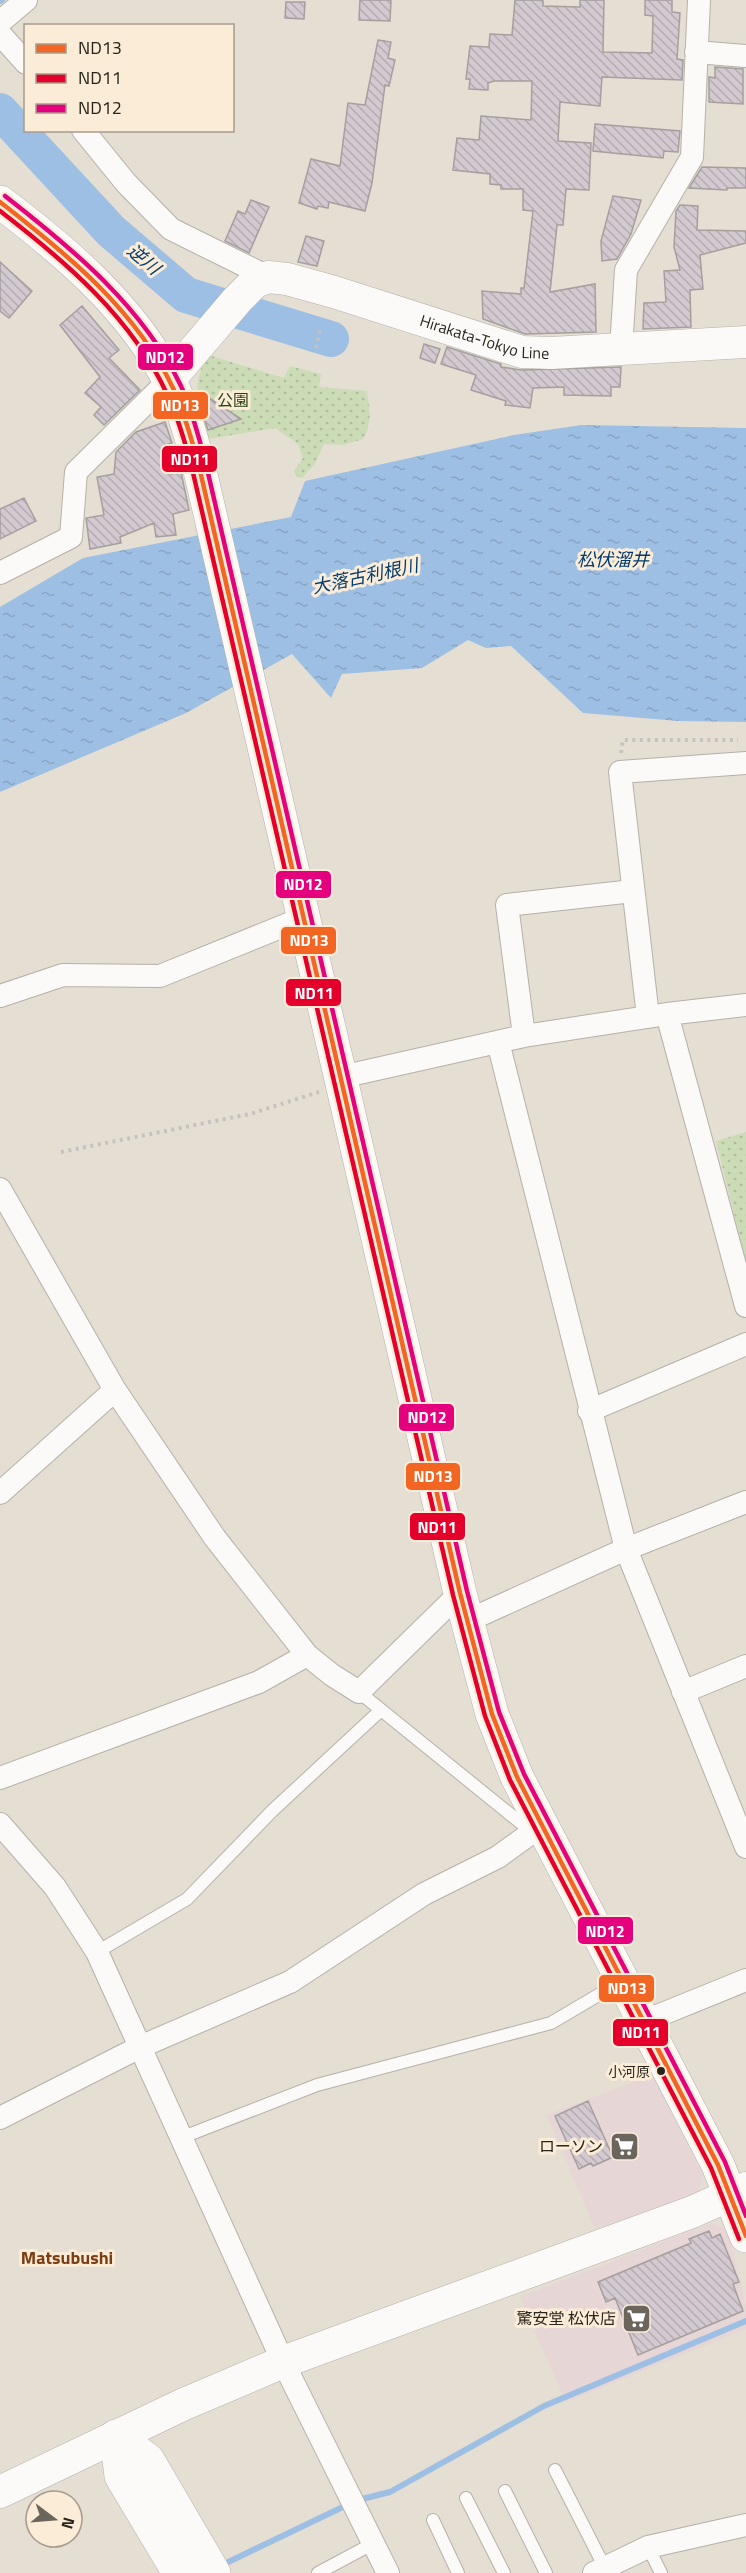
<svg xmlns="http://www.w3.org/2000/svg" width="746" height="2573" font-family="'Titillium Web','Noto Sans JP',sans-serif">
<style>
.commercial{fill:#e7d6d6}
.park{fill:url(#park-dots)}
.water{fill:url(#water-ripples)}
.lines{fill:none;stroke-linecap:round;stroke-linejoin:round}
.stream{stroke:#9ebfe4;stroke-width:6}
.river{stroke:#9ebfe4;stroke-width:36}
.building{fill:url(#building-back-hatch);stroke:#a59f9e;stroke-width:1.5}
.lane-casing{stroke:#b6b0a7;stroke-width:14}
.street-casing{stroke:#b6b0a7;stroke-width:24}
.secondary-casing{stroke:#b6b0a7;stroke-width:33}
.primary-casing{stroke:#b6b0a7;stroke-width:34}
.path{stroke:#c5c2bf;stroke-width:4;stroke-dasharray:3 4.5;stroke-linecap:butt}
.lane{stroke:#fbfaf8;stroke-width:12}
.street{stroke:#fbfaf8;stroke-width:22}
.secondary{stroke:#fbfaf8;stroke-width:32}
.primary{stroke:#fbfaf8;stroke-width:33}
.bus-1-casing{stroke:#fbecd8;stroke-width:9}
.bus-2-casing{stroke:#fbecd8;stroke-width:9}
.bus-3-casing{stroke:#fbecd8;stroke-width:9}
.bus-1{stroke:#f26522;stroke-width:4.5}
.bus-2{stroke:#e4002b;stroke-width:4.5}
.bus-3{stroke:#e5007d;stroke-width:4.5}
.bus-dot{fill:#29241c;stroke:#fbecd8;stroke-width:2}
.labels{text-anchor:middle;dominant-baseline:central;stroke-width:6;stroke-linejoin:round;paint-order:stroke}
.bus-label{font-size:14px;fill:#29241c;stroke:#fbecd8;text-anchor:end}
.street-label{font-size:16px;fill:#29241c;stroke:#fbecd8}
.park-label{font-size:16px;fill:#274214;stroke:#fbecd8}
.poi-label{font-size:16px;fill:#29241c;stroke:#fbecd8;text-anchor:end}
.water-label{font-size:18px;font-style:italic;fill:#023b6f;stroke:#fbecd8}
.neighbourhood-label{font-size:18px;font-weight:bold;fill:#7b3e15;stroke:#fbecd8}
.line-badge{stroke:#fbecd8;stroke-width:2}
.badge-label{font-size:16px;text-anchor:middle;font-weight:bold;fill:#fff}
</style>
<defs>
<pattern id="park-dots" width="8" height="8" patternUnits="userSpaceOnUse" patternTransform="scale(1.5)"><rect width="8" height="8" fill="#cbdcb7"/><path d="M2 2h.1M6 6h.1" fill="none" stroke="#aebd9d" stroke-width="1.8" stroke-linecap="round"/></pattern>
<pattern id="water-ripples" width="26" height="14" patternUnits="userSpaceOnUse" patternTransform="scale(1.5)"><rect width="26" height="14" fill="#9ebfe4"/><path d="M2 4q2-2 4 0t4 0M15 11q2-2 4 0t4 0" fill="none" stroke="#88a4c3"/></pattern>
<pattern id="building-back-hatch" width="6" height="6" patternUnits="userSpaceOnUse" patternTransform="scale(1.5)"><rect width="6" height="6" fill="#d3c9d0"/><path d="M-1 5l2 2M0 0l6 6M5-1l2 2" fill="none" stroke="#b5acb2"/></pattern>
</defs>
<rect width="100%" height="100%" fill="#e5ded3"/>
<path class="commercial" d="M652 2075 703 2176 697 2196 595 2229 547 2115Z
M712 2223 728 2230 746 2307V2329L566 2402 520 2297Z"/>
<path class="park" d="M208 355 284 378 290 366 321 374 319 387 367 391C369 409 373 422 363 439L343 445 324 444 314 465 302 478 296 476 294 471 303 458 298 444 275 428 208 439C195 410 192 382 208 355Z
M746 1132V1262L716 1141Z"/>
<path class="water" d="M581 425 746 428V722L678 721 583 713 511 646 486 648 468 640 422 668 342 674 331 698 292 654 186 713 0 792V607L83 558 291 517 305 481 514 435Z"/>
<g class="lines">
<path class="stream" d="M0 1 2 0
M358 2500 390 2492 544 2406 746 2321
M220 2566 349 2504"/>
<path class="river" d="M0 111 111 231 186 295 331 339"/>
</g>
<path class="building" d="M360 0H391L390 21 359 20Z
M515 0H543V6L580 7V0H604L603 52 652 53 653 16 645 15V0H672V12L680 13 677 59 683 60 682 80 602 77 600 106 560 102 558 141 591 143 589 190 566 189 563 225H557L550 292 595 284 596 332 525 334 483 319 482 291 521 294V288H524L533 211 523 210V189H501V185L490 184V174L453 170 457 138 479 140 481 116 531 120 532 81H494L488 83V90L469 89 470 79H466L470 46 489 47 490 34 512 35Z
M286 2H305L304 19 285 18Z
M378 40 391 42 388 58 395 60 389 86 385 85 372 183 365 211 329 202 328 208 318 206 317 209 299 203 311 159 340 166 348 103 365 105Z
M715 67 743 69V104L709 102V77L715 78Z
M595 124 680 131 678 152 664 151 663 158 593 151Z
M702 167 746 168V188H727V190L689 188Z
M613 196 641 200 631 234 617 259 602 261 601 241Z
M251 200 269 207 249 253 225 241 238 211 245 214Z
M680 205 698 206 697 230 746 231V243L700 255 703 289 690 290 691 327 643 329 644 303 666 302 664 271 680 270 674 247 676 211Z
M306 236 324 241 317 266 298 262Z
M0 262 32 291 9 318 0 311Z
M82 306 119 350 109 358 140 390 104 425 94 415 101 407 85 393 100 377 60 325Z
M424 344 440 349 435 363 420 358Z
M447 347 501 364V367L521 370 621 367 620 387H611V396L564 395V387L533 388 530 408 505 405 506 401 471 390 476 375 441 364Z
M206 396 241 419 208 430 198 399Z
M165 422 172 443 165 445 171 474 181 472 189 510 173 514 176 535 156 537 154 523 120 537 121 543 90 549 86 518 104 515 97 477 114 474 116 452 136 432Z
M24 498 36 521 0 539V509Z
M588 2101 613 2157 593 2166 591 2163 579 2169 555 2116Z
M709 2231 712 2238 720 2234 739 2282 733 2284 743 2311 638 2355 615 2298 606 2302 598 2282 691 2243 689 2239Z"/>
<g class="lines">
<defs>
<path id="lane" d="M359 1692 532 1832
M97 1952 187 1899 272 1811 381 1710
M183 2137 317 2085 551 2023 622 1981
M555 2470 605 2568
M505 2491 546 2573
M466 2498 504 2573
M433 2520 458 2573
M648 2547 661 2573
M318 2573 374 2543"/>
<path id="street" d="M0 22 26 0
M0 34 26 63
M696 52 746 56
M83 130 126 183 171 229 268 277
M621 349 626 270 692 157 699 0
M0 573 71 537 76 472 169 380
M0 996 63 975 160 976 303 918
M667 1014 746 1306
M648 1017 620 772 746 763
M524 1036 507 905 633 891
M498 1042 626 1549 746 1847
M341 1077 524 1036 667 1014 746 1005
M0 1189 115 1390 215 1538 307 1655 332 1675 359 1692 460 1593
M589 1411 746 1344
M0 1493 115 1390
M467 1621 626 1549 746 1502
M683 1692 746 1666
M0 1778 259 1682 307 1655
M0 1824 55 1887 97 1952 283 2362 388 2573
M645 2021 746 1980
M0 2118 140 2047 290 1982 424 1894 498 1857 542 1825
M594 2573 648 2547 746 2525"/>
<g id="secondary">
<path id="s1" d="M169 380 238 299 255 282 268 277 287 279 334 292 522 352 551 353 746 342"/>
<path d="M0 2492 182 2405 283 2362 692 2212 746 2188"/>
</g>
<path id="primary" d="M0 202C65 251 130 306 169 380 183 406 190 434 198 462L460 1593 492 1714 517 1777 718 2165 746 2236
M116 2436 148 2460 214 2573
M116 2436 121 2476 179 2573"/>
</defs>
<use href="#lane" class="lane-casing"/>
<use href="#street" class="street-casing"/>
<use href="#secondary" class="secondary-casing"/>
<use href="#primary" class="primary-casing"/>
<path class="path" d="M316 348 321 327
M621 753 623 740H738
M61 1152 250 1114 319 1092"/>
<use href="#lane" class="lane"/>
<use href="#street" class="street"/>
<use href="#secondary" class="secondary"/>
<use href="#primary" class="primary"/>
<defs>
<path id="bus-1" d="M0 202C67 254 136 310 173 388 184 412 191 437 198 462L460 1593 492 1714 517 1777 718 2165 746 2236"/>
<path id="bus-2" d="M0 211C65 261 132 318 167 394 178 416 184 440 191 464L453 1595 485 1716 510 1780 711 2168 739 2239"/>
<path id="bus-3" d="M5 196C73 249 143 307 181 386 192 410 198 435 205 460L467 1591 499 1712 524 1774 725 2162 746 2216"/>
</defs>
<use href="#bus-1" class="bus-1-casing"/>
<use href="#bus-2" class="bus-2-casing"/>
<use href="#bus-3" class="bus-3-casing"/>
<use href="#bus-1" class="bus-1"/>
<use href="#bus-2" class="bus-2"/>
<use href="#bus-3" class="bus-3"/>
</g>
<defs>
<symbol id="supermarket-square" viewBox="-11 -11 22 22"><rect x="-9" y="-9" width="18" height="18" rx="4" fill="#6b655c" stroke="#fbecd8"/><path d="M-6-5.5h2.5l.6 2H6L4.5 2H-2.5L-4.4-4H-6ZM-1.5 3.2a1.3 1.3 0 1 0 .1 0ZM3 3.2a1.3 1.3 0 1 0 .1 0Z" fill="#fff"/></symbol>
</defs>
<g fill-rule="evenodd">
<use href="#supermarket-square" x="608" y="2130" width="33" height="33"/>
<use href="#supermarket-square" x="620" y="2302" width="33" height="33"/>
</g>
<circle class="bus-dot" cx="661" cy="2071" r="5"/>
<g class="labels">
<g class="bus-label">
<text x="650" y="2071">小河原</text>
</g>
<g class="street-label">
<text stroke="none"><textPath href="#s1" startOffset="370">Hirakata-Tokyo Line</textPath></text>
</g>
<g class="park-label">
<text x="233" y="400">公園</text>
</g>
<g class="poi-label">
<text x="603" y="2146">ローソン</text>
<text x="616" y="2318">驚安堂 松伏店</text>
</g>
<g class="water-label">
<text transform="translate(144 259) rotate(40)">逆川</text>
<text x="613" y="559">松伏溜井</text>
<text transform="translate(365 576) rotate(-12)">大落古利根川</text>
</g>
<g class="neighbourhood-label">
<text x="67" y="2257">Matsubushi</text>
</g>
</g>
<g class="line-badge">
<rect x="137" y="343" width="57" height="28" rx="6" fill="#e5007d"/>
<rect x="152" y="391" width="57" height="29" rx="6" fill="#f26522"/>
<rect x="161" y="445" width="57" height="28" rx="6" fill="#e4002b"/>
<rect x="275" y="870" width="57" height="29" rx="6" fill="#e5007d"/>
<rect x="280" y="926" width="57" height="29" rx="6" fill="#f26522"/>
<rect x="285" y="978" width="57" height="29" rx="6" fill="#e4002b"/>
<rect x="398" y="1403" width="57" height="29" rx="6" fill="#e5007d"/>
<rect x="405" y="1462" width="56" height="29" rx="6" fill="#f26522"/>
<rect x="409" y="1512" width="57" height="29" rx="6" fill="#e4002b"/>
<rect x="577" y="1916" width="57" height="29" rx="6" fill="#e5007d"/>
<rect x="598" y="1974" width="57" height="29" rx="6" fill="#f26522"/>
<rect x="612" y="2018" width="57" height="29" rx="6" fill="#e4002b"/>
</g>
<g class="badge-label">
<text x="165" y="363">ND12</text>
<text x="180" y="411">ND13</text>
<text x="190" y="465">ND11</text>
<text x="303" y="890">ND12</text>
<text x="309" y="946">ND13</text>
<text x="314" y="999">ND11</text>
<text x="427" y="1423">ND12</text>
<text x="433" y="1482">ND13</text>
<text x="437" y="1533">ND11</text>
<text x="605" y="1937">ND12</text>
<text x="627" y="1994">ND13</text>
<text x="641" y="2038">ND11</text>
</g>
<rect x="24" y="24" width="210" height="108" fill="#fbecd8" stroke="#a79c8d" stroke-width="1.5"/>
<rect x="36" y="44" width="30" height="9" fill="#f26522" stroke="#a79c8d" stroke-width="1.5"/>
<text x="78" y="54" font-size="18" fill="#29241c">ND13</text>
<rect x="36" y="74" width="30" height="9" fill="#e4002b" stroke="#a79c8d" stroke-width="1.5"/>
<text x="78" y="84" font-size="18" fill="#29241c">ND11</text>
<rect x="36" y="104" width="30" height="9" fill="#e5007d" stroke="#a79c8d" stroke-width="1.5"/>
<text x="78" y="114" font-size="18" fill="#29241c">ND12</text>
<g transform="translate(54 2519) rotate(106)"><circle r="28" fill="#fbecd8" stroke="#a79c8d" stroke-width="1.5"/>
<path d="M0-4.5L10 22L0 15L-10 22Z" fill="#6b655c"/>
<text y="-9" font-size="16" font-weight="bold" text-anchor="middle" fill="#29241c">N</text>
</g>
</svg>
